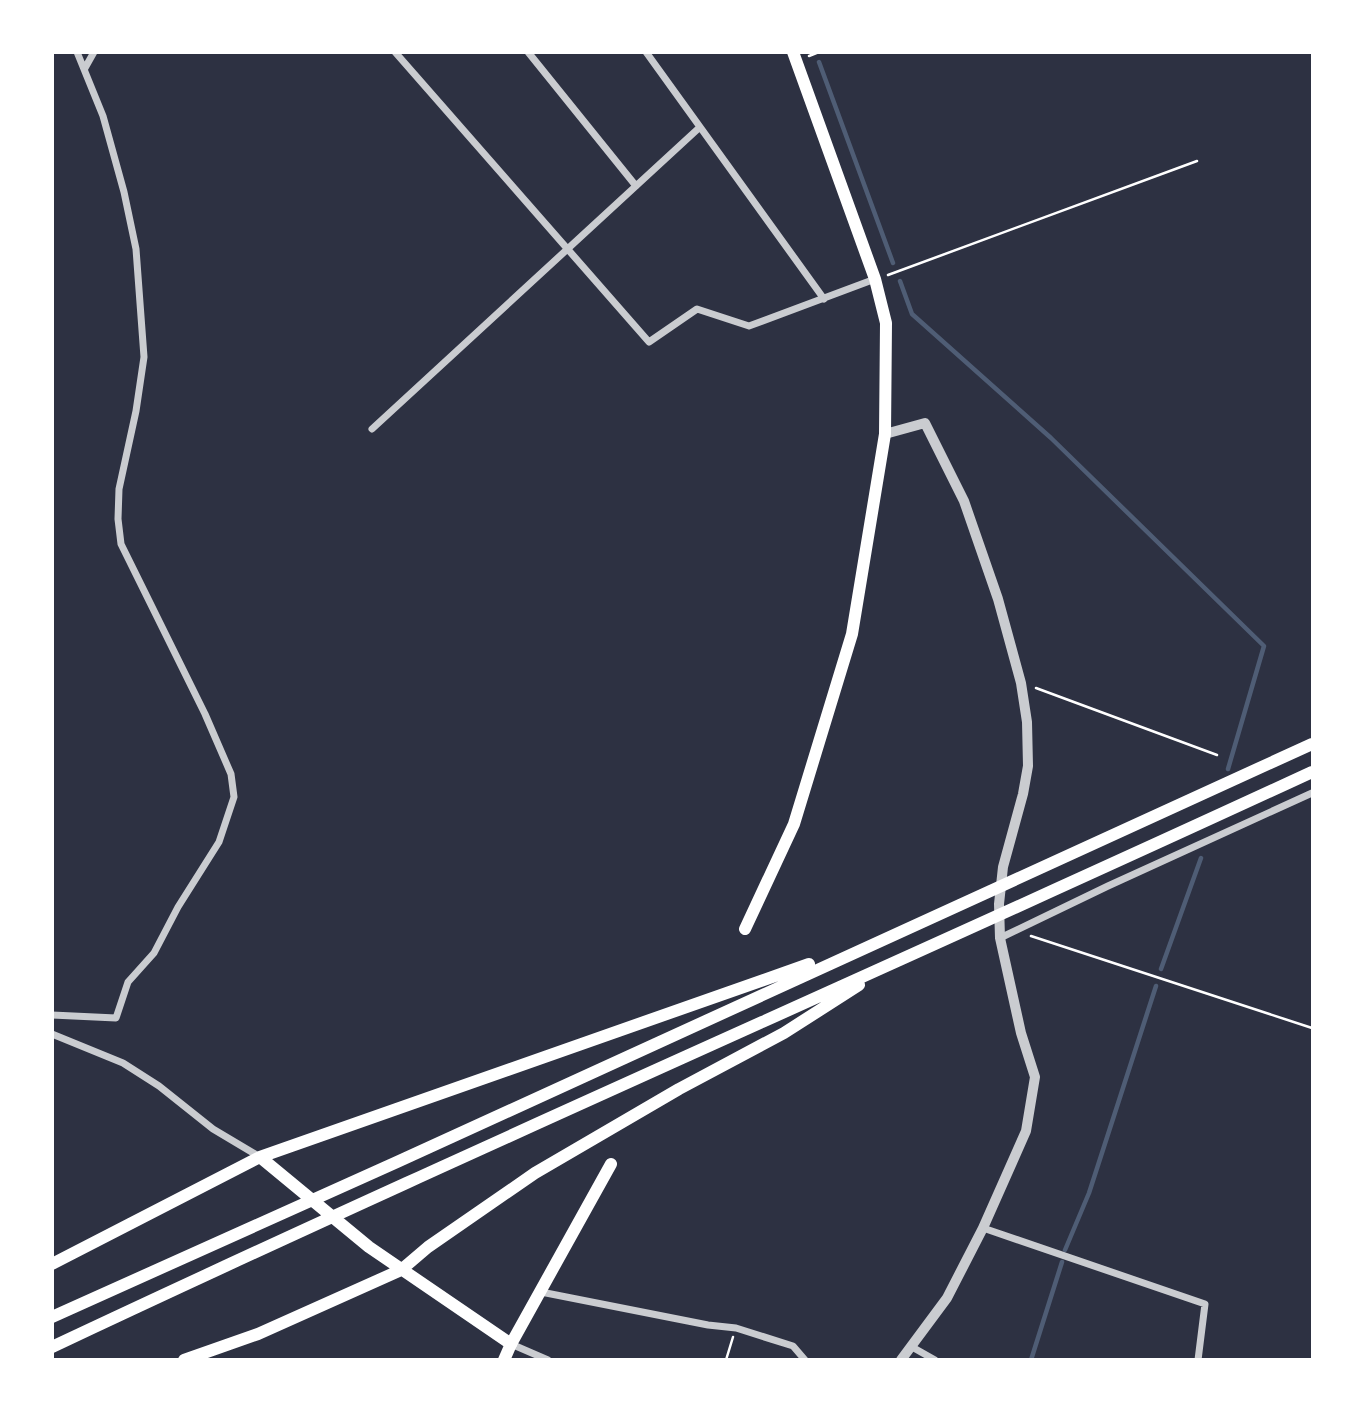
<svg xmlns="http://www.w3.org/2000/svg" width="1365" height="1412" font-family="Cabin,sans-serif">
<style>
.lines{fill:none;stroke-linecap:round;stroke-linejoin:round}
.stream{stroke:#4f5d75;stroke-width:4.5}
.path{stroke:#fff;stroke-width:2.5}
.minor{stroke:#caccd0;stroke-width:7}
.tertiary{stroke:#caccd0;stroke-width:10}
.primary{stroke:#fff;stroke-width:12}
.trunk{stroke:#fff;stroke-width:12}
</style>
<rect width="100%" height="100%" fill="#2d3142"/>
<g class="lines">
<path class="stream" d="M819 62 893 263
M900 281 912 314 1051 438 1264 646 1228 769
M1161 969 1201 858
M1065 1250 1089 1193 1156 986
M1031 1360 1062 1262"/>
<path class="path" d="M809 56 819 52
M888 275 1197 161
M1036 688 1217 755
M1031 936 1312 1028
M726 1360 733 1337"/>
<path class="minor" d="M395 52 649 342 697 309 749 326 875 279
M528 52 636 186
M646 52 824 299
M85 68 94 52
M372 429 700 127
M1000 938 1108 886 1312 793
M52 1015 116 1018 128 982 154 953 178 907 219 842 234 797 231 774 205 714 121 544 118 519 119 489 136 411 144 357 136 249 124 192 103 116 77 52
M52 1034 123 1063 159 1086 213 1129 260 1157
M983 1228 1205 1304 1198 1360
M541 1292 708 1325 736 1328 793 1346 805 1360
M511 1344 548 1360
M912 1347 935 1360"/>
<path class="tertiary" d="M885 434 925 423 964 501 998 599 1021 683 1027 722 1028 766 1023 794 1003 867 999 904 1000 938 1021 1033 1035 1077 1026 1131 983 1228 947 1298 901 1360"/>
<path class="primary" d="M745 929 794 824 852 634 885 434 886 323 875 279 793 52
M511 1344 611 1164"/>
<path class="trunk" d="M260 1157 369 1247 511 1344 504 1360
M52 1264 260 1157 809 964
M52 1317 397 1162 1312 744
M52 1347C470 1150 893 966 1312 772
M184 1360 258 1334 401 1270 428 1247 535 1173 679 1089 784 1033 859 985"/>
</g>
<rect width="1365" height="1412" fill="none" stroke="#ffffff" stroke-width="108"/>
</svg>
